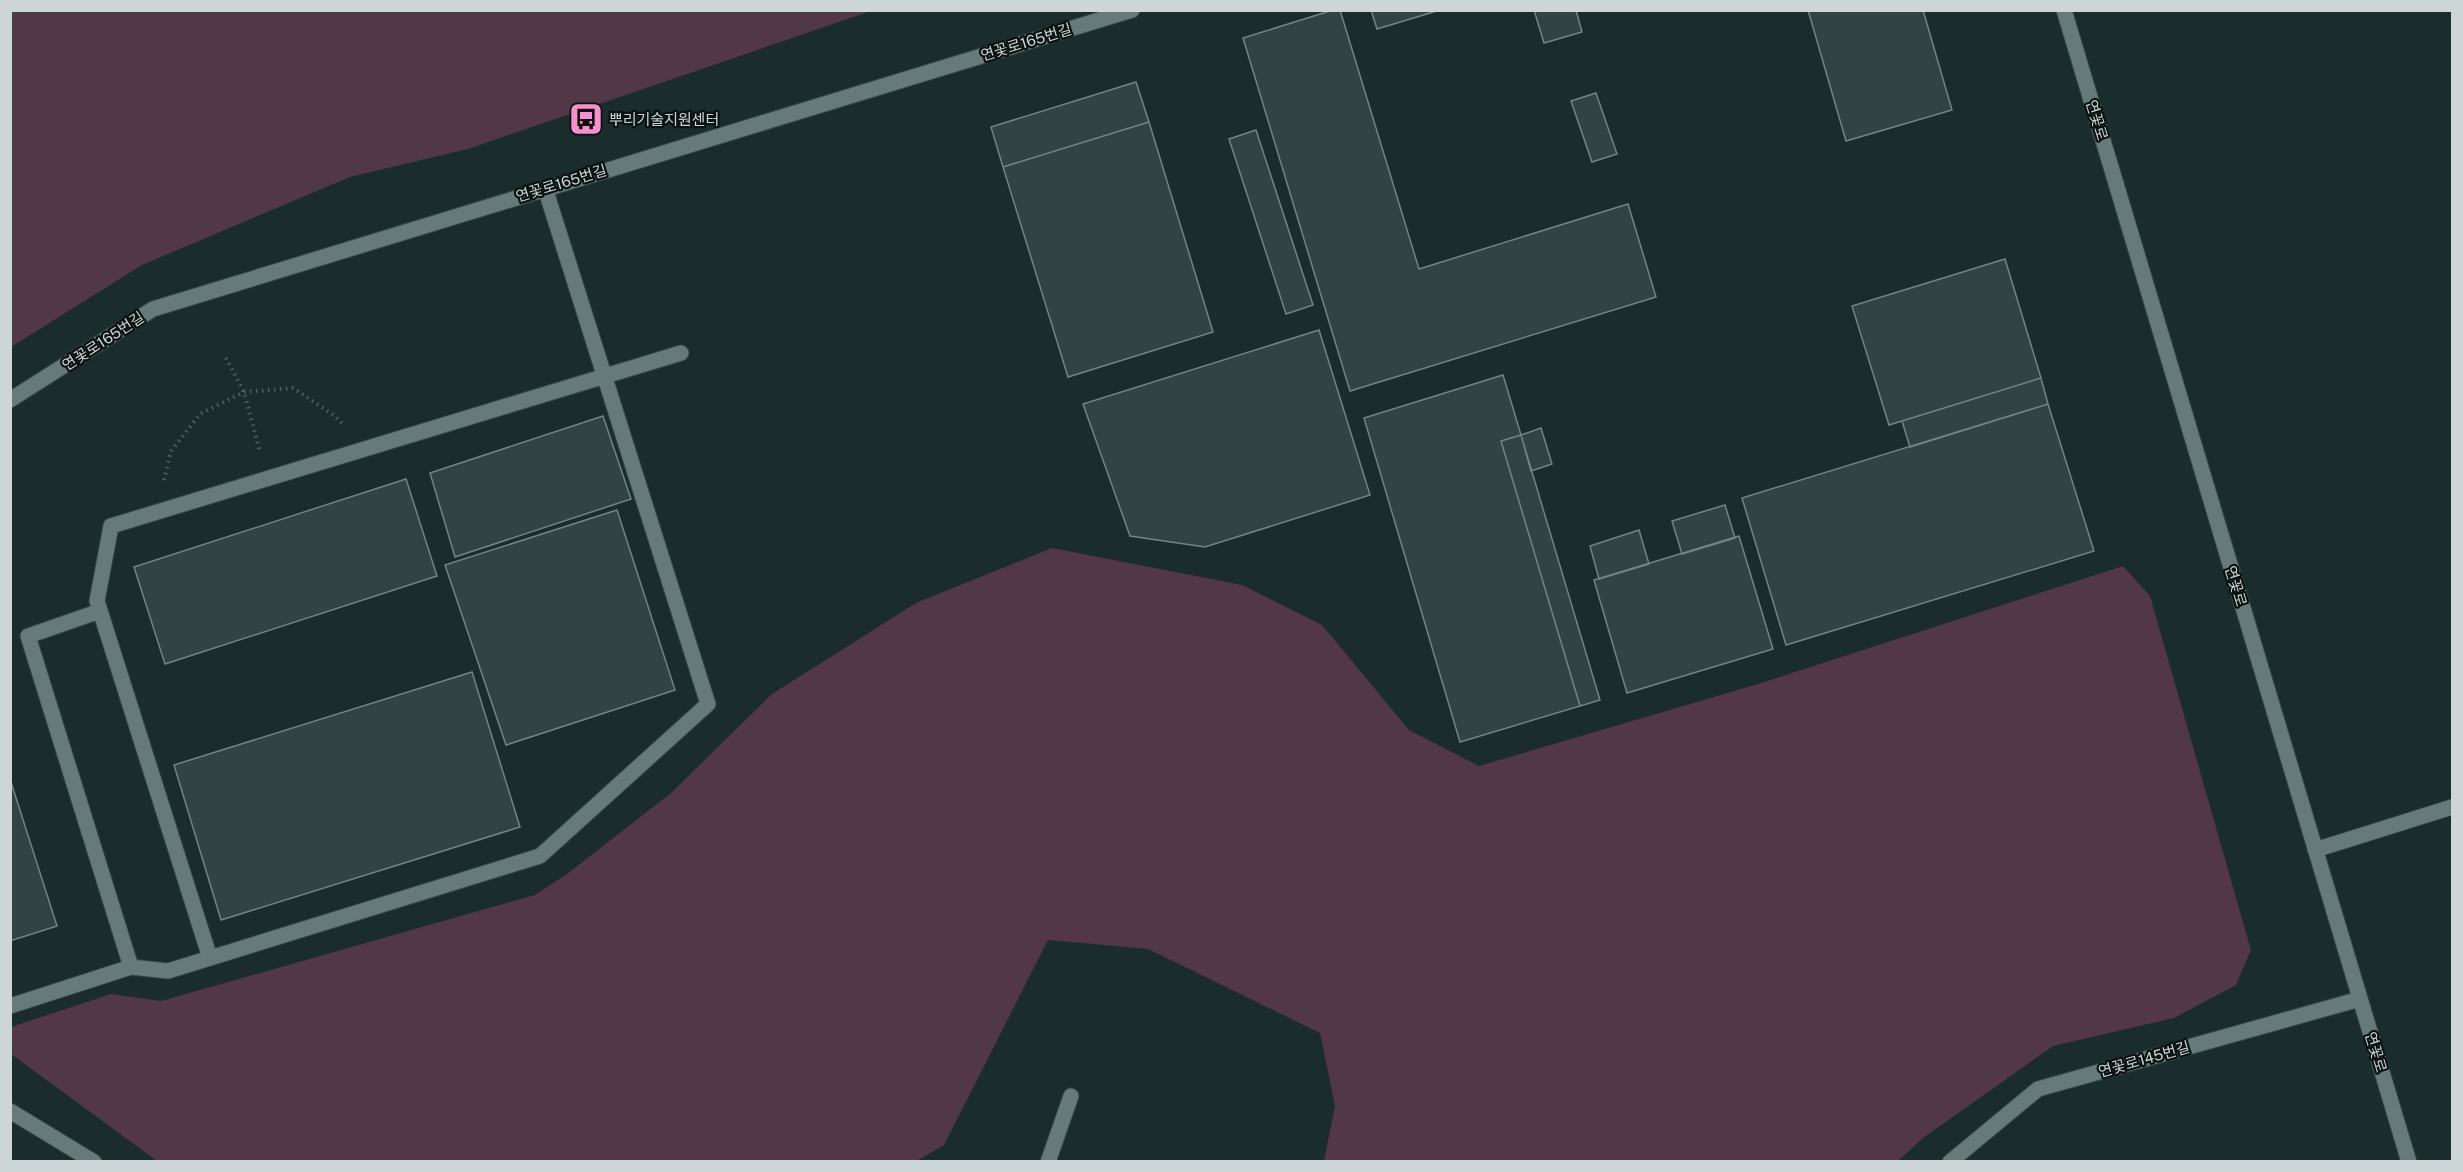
<svg xmlns="http://www.w3.org/2000/svg" width="2463" height="1172" font-family="'Public Sans','Noto Sans KR',sans-serif">
<style>
.green{fill:#523747}
.building{fill:#314342;stroke:#718584;stroke-width:1.5}
.lines{fill:none;stroke-linecap:round;stroke-linejoin:round}
.minor-casing{stroke:#384646;stroke-width:17}
.path{stroke:#505f5f;stroke-width:4;stroke-dasharray:1.5 4.5;stroke-linecap:butt}
.minor{stroke:#677a7a;stroke-width:15}
.labels{text-anchor:middle;dominant-baseline:central;stroke-width:4.5;stroke-linejoin:round;paint-order:stroke}
.street-label{font-size:15px;fill:#ccd6d6;stroke:#0b1212}
.poi-label{font-size:15px;fill:#ccd6d6;stroke:#0b1212;text-anchor:start}
</style>
<rect width="100%" height="100%" fill="#1a2c2b"/>
<path class="green" d="M11 10H871V11L468 149 350 177 142 265 11 347Z
M1052 548 1242 585 1322 625 1409 730 1479 766 1758 684 2123 566 2150 596 2251 950 2236 985 2174 1018 2053 1046 1923 1138 1897 1162 1324 1161 1335 1106 1320 1033 1148 949 1048 940 944 1145 917 1161H157L11 1054V1027L111 994 161 1001 535 895 567 874 671 793 772 694 916 603Z"/>
<path class="building" d="M1333 10H1340L1419 269 1628 204 1656 297 1350 391 1243 38Z
M1371 10H1440L1377 29Z
M1534 10H1576L1582 32 1544 43Z
M1808 10H1923L1952 110 1846 141Z
M1136 82 1149 122 1003 167 991 127Z
M1596 93 1617 154 1592 162 1571 101Z
M1149 122 1213 332 1068 377 1003 167Z
M1256 130 1313 305 1286 314 1229 139Z
M2005 259 2041 378 1889 425 1852 306Z
M1319 330 1370 495 1205 547 1130 536 1083 404Z
M1503 375 1521 435 1501 441 1580 706 1460 742 1364 418Z
M2041 378 2048 404 1910 447 1902 421Z
M2048 404 2094 551 1786 645 1742 498Z
M603 416 631 499 455 557 430 473Z
M1541 428 1552 464 1531 471 1521 435Z
M1521 435 1600 700 1580 706 1501 441Z
M406 479 437 576 165 664 134 567Z
M1725 505 1735 538 1682 554 1672 521Z
M617 510 675 690 506 745 445 565Z
M1639 530 1649 564 1599 579 1590 546Z
M1739 536 1773 649 1627 693 1594 580Z
M472 672 520 827 221 920 174 765Z
M10 779 57 926 10 941Z"/>
<g class="lines">
<defs>
<path id="minor" d="M2064 10 2409 1162
M10 400 153 309 1132 10
M100 611 28 636 131 967
M2315 850 2452 807
M210 958 97 601 111 526 681 353
M10 1006 131 967 168 971 540 856 708 704 545 188
M10 1111 94 1162
M1048 1162 1071 1096
M1950 1162 2038 1089 2360 999"/>
</defs>
<use href="#minor" class="minor-casing"/>
<path class="path" d="M226 358 244 392 260 452
M164 480 171 451 200 414 244 392 293 388 332 414 344 425"/>
<use href="#minor" class="minor"/>
</g>
<defs>
<symbol id="bus-square" viewBox="-11 -11 22 22"><rect x="-9" y="-9" width="18" height="18" rx="4" fill="#f790ce" stroke="#0b1212"/><path d="M-5-6H5V4H4V6H2V4H-2V6H-4V4H-5ZM-3.5-4V0h7V-4ZM-3.5 1.2v1.5H-2V1.2ZM2 1.2v1.5H3.5V1.2Z" fill="#111"/></symbol>
</defs>
<g fill-rule="evenodd">
<use href="#bus-square" x="567" y="100" width="38" height="38"/>
</g>
<g class="labels">
<g class="street-label">
<text transform="translate(1026 42) rotate(-17)">연꽃로165번길</text>
<text transform="translate(2097 120) rotate(73)">연꽃로</text>
<text transform="translate(561 183) rotate(-17)">연꽃로165번길</text>
<text transform="translate(103 341) rotate(-33)">연꽃로165번길</text>
<text transform="translate(2236 586) rotate(73)">연꽃로</text>
<text transform="translate(2376 1052) rotate(73)">연꽃로</text>
<text transform="translate(2144 1059) rotate(-16)">연꽃로145번길</text>
</g>
<g class="poi-label">
<text x="609" y="119">뿌리기술지원센터</text>
</g>
</g>
<rect width="2463" height="1172" fill="none" stroke="#ccd6d6" stroke-width="24"/>
</svg>
